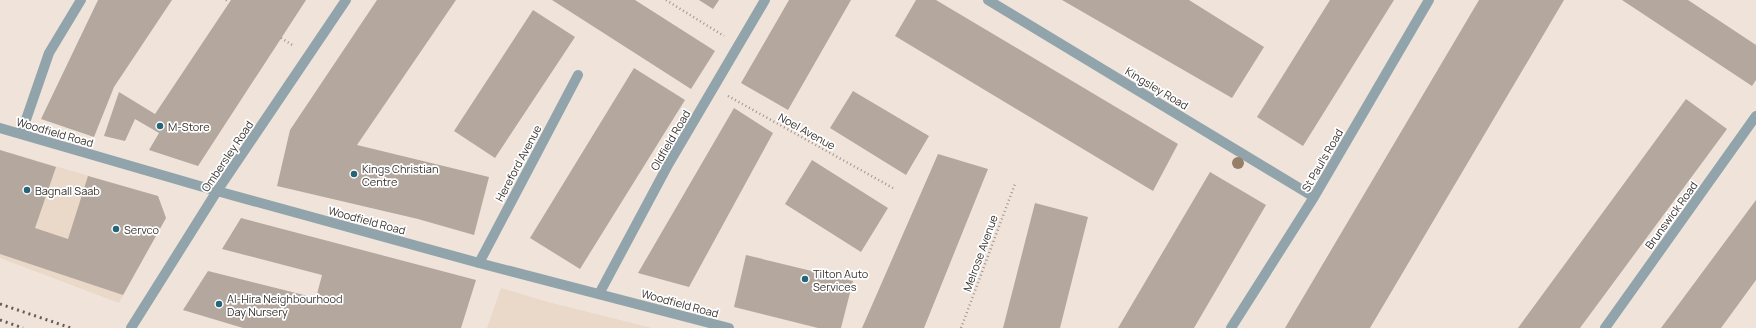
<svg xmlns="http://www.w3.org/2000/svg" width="1756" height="328" font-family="Manrope,sans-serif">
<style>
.built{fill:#ead8c9}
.building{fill:#b3a79e}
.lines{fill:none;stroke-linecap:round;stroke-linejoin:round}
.path{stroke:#9d948d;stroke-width:2.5;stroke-dasharray:1 3;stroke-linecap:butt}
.street{stroke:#91a4ac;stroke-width:10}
.rail{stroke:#635c58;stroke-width:3;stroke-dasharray:2 4;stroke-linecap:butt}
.tree{fill:#967f68}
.poi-dot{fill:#25657a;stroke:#fff;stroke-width:1.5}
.labels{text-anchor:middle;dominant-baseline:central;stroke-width:3.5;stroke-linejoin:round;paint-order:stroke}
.street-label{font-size:11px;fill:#383330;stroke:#fff}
.poi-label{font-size:11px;fill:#383330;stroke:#fff;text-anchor:start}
</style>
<rect width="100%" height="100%" fill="#f0e4da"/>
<path class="built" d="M0 150 158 196 166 218 119 303 0 258Z
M501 288 548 302 652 328H487Z"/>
<path class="building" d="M98 0H172L114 87 94 137 41 119Z
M231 0H306L198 166 149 150 159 133 135 119 125 141 104 136 119 92 155 114Z
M377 0H456L357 145 489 177 474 235 418 219 277 186 290 130Z
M552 0H635L715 51 691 89Z
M699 0H719L713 9Z
M789 0H851L788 110 741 83Z
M916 0H936L1178 144 1153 191 895 36Z
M1062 0H1189L1264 47 1232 98Z
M1330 0H1394L1303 146 1257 117Z
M1479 0H1564L1370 328H1285Z
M1622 0H1688L1756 45V80L1752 86Z
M533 10 575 37 495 158 454 131Z
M634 68 685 100 580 269 530 238Z
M853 91 929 136 906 175 830 128Z
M1686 99 1727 129 1580 328H1518Z
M734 108 773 133 689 287 638 273Z
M0 150 56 167 35 228 68 239 88 176 158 196 166 218 123 295 0 254Z
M938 154 988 169 924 328H862Z
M812 160 888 208 861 252 785 204Z
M1210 172 1266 205 1194 328H1118Z
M1756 200V280L1721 328H1661Z
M1035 203 1088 217 1060 328H1003Z
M241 218 476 280 461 328H243L183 310 208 271 316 298 322 275 222 249Z
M746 255 853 281 841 328H818L734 307Z"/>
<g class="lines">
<path class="path" d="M226 0 229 2
M666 0 724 36
M281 38 294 46
M728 96 893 188
M961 328 1015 184"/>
<path class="street" d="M988 0 1314 197
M0 128 217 191 479 263 729 328
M21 134 49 53 81 0
M479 263 578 75
M599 294 668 165 765 0
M131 328 217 191 346 0
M1231 328 1314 197 1429 0
M1605 328 1756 116"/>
<path class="rail" d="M0 304 71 328
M0 320 23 328"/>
</g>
<circle class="tree" cx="1238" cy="163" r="6"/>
<g class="poi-dot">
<circle cx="160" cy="126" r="4"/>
<circle cx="354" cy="174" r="4"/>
<circle cx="27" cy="190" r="4"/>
<circle cx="116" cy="229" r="4"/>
<circle cx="805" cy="279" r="4"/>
<circle cx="219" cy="304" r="4"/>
</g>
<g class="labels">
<g class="street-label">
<text transform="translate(1157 88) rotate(31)">Kingsley Road</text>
<text transform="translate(807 131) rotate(29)">Noel Avenue</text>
<text transform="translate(55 132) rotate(16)">Woodfield Road</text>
<text transform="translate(670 140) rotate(-60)">Oldfield Road</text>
<text transform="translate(227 156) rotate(-56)">Ombersley Road</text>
<text transform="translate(1322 160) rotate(-60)">St Paul's Road</text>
<text transform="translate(518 163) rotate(-62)">Hereford Avenue</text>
<text transform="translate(1671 215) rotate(-54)">Brunswick Road</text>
<text transform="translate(367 220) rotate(15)">Woodfield Road</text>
<text transform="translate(980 253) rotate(-70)">Melrose Avenue</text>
<text transform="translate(680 303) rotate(15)">Woodfield Road</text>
</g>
<g class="poi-label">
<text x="168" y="126">M-Store</text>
<text x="362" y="168">Kings Christian<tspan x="362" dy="13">Centre</tspan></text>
<text x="35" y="190">Bagnall Saab</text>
<text x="124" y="229">Servco</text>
<text x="813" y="273">Tilton Auto<tspan x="813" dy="13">Services</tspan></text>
<text x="227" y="298">Al-Hira Neighbourhood<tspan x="227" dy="13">Day Nursery</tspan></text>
</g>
</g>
</svg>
